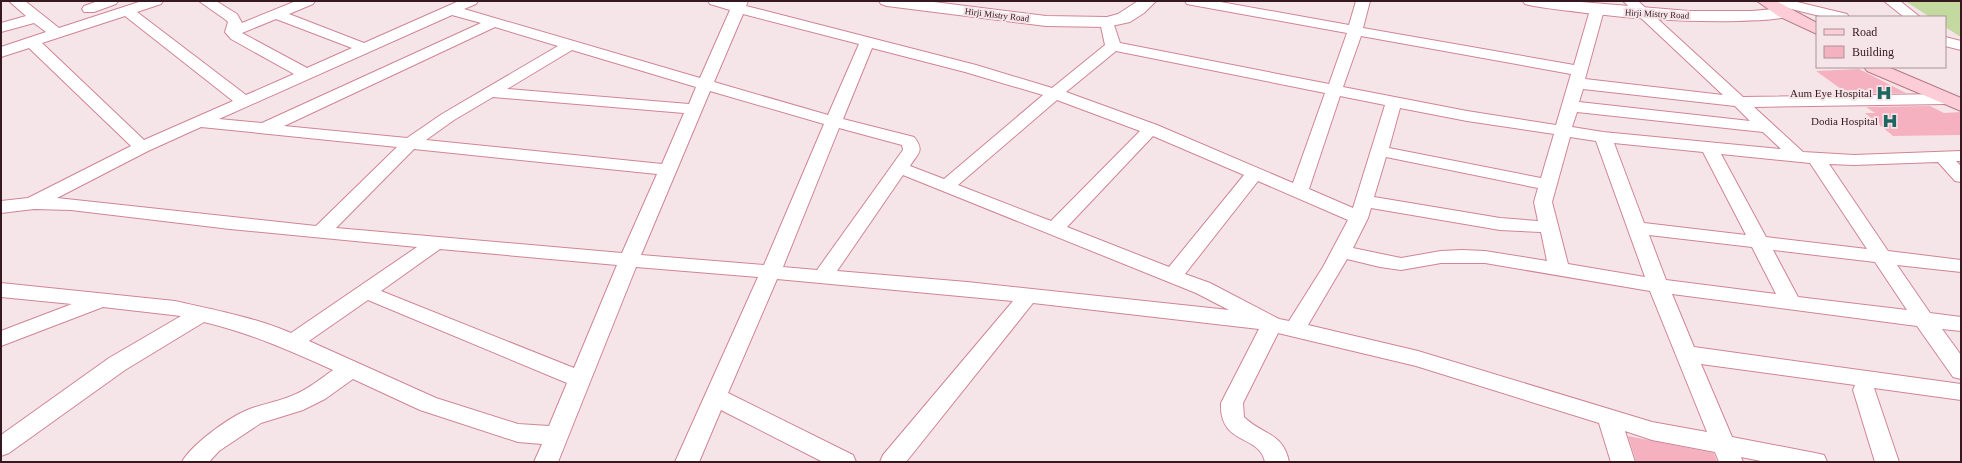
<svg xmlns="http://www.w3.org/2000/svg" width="1962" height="463" font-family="Georgia,serif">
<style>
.water{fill:#c3d9a0}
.building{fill:#f5b1bf}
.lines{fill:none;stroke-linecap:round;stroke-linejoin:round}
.minor-casing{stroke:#cf8595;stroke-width:2}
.secondary-casing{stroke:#cf8595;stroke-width:2}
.primary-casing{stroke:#b57885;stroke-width:2}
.minor{fill:#fff;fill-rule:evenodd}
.secondary{fill:#fff;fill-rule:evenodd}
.primary{fill:#fccdd7;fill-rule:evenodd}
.labels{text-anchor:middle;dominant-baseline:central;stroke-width:4;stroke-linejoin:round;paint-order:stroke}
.far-street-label{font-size:9px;fill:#361920;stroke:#f6e5e8}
.poi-label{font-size:11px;fill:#361920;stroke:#f6e5e8;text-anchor:end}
</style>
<rect width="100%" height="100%" fill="#f6e5e8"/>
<path class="water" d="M1905 1H1961V37L1945 27V17H1930Z"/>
<path class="building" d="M1859 69 1906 93 1848 94 1816 71Z
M1930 106 1944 113 1961 112V135L1893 136 1865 113H1875L1866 107Z
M1628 436 1714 453 1717 462 1636 461Z"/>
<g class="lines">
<defs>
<path id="minor" d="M9 1H25L59 28 142 1H163L161 4 137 12 246 95 294 74 231 39 225 32 228 22 226 20 199 1H216L237 14 242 23 296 1H315L313 4 289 14 364 43 459 1H478L476 4 464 9 700 78 730 10 710 4 708 1H748L746 6 762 10 976 65 1052 88 1105 45 1100 22 1102 19H1112L1120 43 1329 84 1347 33 1192 5 1187 4 1185 1H1215L1349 25 1356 1H1370L1363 28 1574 65 1590 10 1592 7H1602L1604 10 1585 79 1723 95 1623 1H1638L1743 97 1945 94 1951 96 1953 99 1951 102 1945 104 1754 107 1803 152 1854 155 1961 151V161H1956L1961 166V182L1955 181 1938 162 1854 165 1829 164 1888 251 1961 260V272L1897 265 1930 313 1961 317V331L1942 329 1961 355V379L1953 377 1917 326 1672 294 1694 347 1961 384V400L1874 388 1899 462H1875L1853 390 1855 385 1701 364 1732 437 1815 453 1824 455 1827 462H1766L1741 457 1743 462H1719L1715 452 1652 440 1625 431 1635 462H1611L1599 423 1416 366 1278 333 1243 403 1244 417C1262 435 1283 432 1289 462H1265C1260 434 1219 446 1221 403L1259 329 1033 303 906 462H880L883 455 1013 301 777 279 728 393 853 455 856 462H823L721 410 699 462H675L758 277 636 267 558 462H534L542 444 518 442 420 410 353 379 325 399 303 410 261 423 219 451 209 462H182C191 445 227 419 245 411 258 405 273 403 286 398 304 392 318 381 333 370 291 351 250 333 204 322L125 370 9 453 1 456V435L109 358 181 316 103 307 1 346V331L72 304 1 297V283L175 301C214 310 254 317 291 333L417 247 230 229 71 210 34 209 1 213V201L28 198 131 146 29 48 1 57V47L46 32 34 23 1 32V23L26 16ZM743 14 859 44 828 115 714 82ZM452 15 481 23 262 123 219 119ZM125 16 233 101 144 140 42 43ZM276 19 352 48 307 68 242 33ZM495 27 558 46 442 114 407 138 284 126ZM1361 36 1571 74 1556 125 1467 111 1343 87ZM872 48 965 72 1043 95 944 179 910 166C918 153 925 151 914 137L843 119ZM572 50 696 87 689 104 507 89ZM1116 51 1325 93 1293 183 1157 125 1066 92ZM1583 89 1735 106 1750 121 1579 102ZM710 91 824 124 764 265 641 255ZM1340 96 1385 105 1353 208 1309 189ZM493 97 684 113 662 164 426 140 454 120ZM1057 100 1140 131 1051 221 958 185ZM1400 108 1467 121 1554 134 1541 178 1389 148ZM1577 112 1763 132 1781 149 1603 132 1572 127ZM201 127 397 147 316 226 57 198 148 151ZM839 128 902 145 903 150 817 270 783 267ZM1153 136 1244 175 1169 267 1067 227ZM1570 137 1596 141 1645 277 1568 264 1552 202ZM1614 143 1703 152 1746 235 1644 223ZM414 149 657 174 622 253 336 228ZM1721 154 1810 163 1867 249 1766 237ZM1386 157 1538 188 1534 202 1538 221 1500 218 1374 197ZM903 175 1196 293 1229 310 967 282 837 271ZM1258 181 1348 220 1323 267 1289 321 1279 319 1210 283 1185 274ZM1371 208 1500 230 1541 232 1547 261 1485 251 1462 250 1441 251 1401 258 1353 248 1368 218ZM1649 235 1752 247 1776 294 1666 280ZM440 249 617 265 574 368 381 291ZM1773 250 1875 262 1907 310 1798 297ZM1347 259 1380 267 1401 270 1441 263H1485L1650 291 1707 432 1652 422 1418 351 1308 325ZM368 300 567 383 549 426 518 424 436 398 309 341Z
M98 1H118L116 4 94 12H84L82 9 84 6Z
M1769 1H1793L1847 14 1849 17H1824L1771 4Z
M1884 1H1900L1920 17H1904Z
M1945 37 1961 41V50L1945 46Z"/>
<path id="secondary" d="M879 1H926L1046 16 1107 17 1118 14 1138 1H1156L1144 13 1130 22 1107 27 1046 26 887 6 881 4Z
M1523 1H1569L1689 11H1752L1784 8 1790 10 1792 13 1790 16C1773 21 1755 20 1738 21 1687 22 1636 19 1586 13 1566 10 1545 9 1525 4Z"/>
<path id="primary" d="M1757 1H1776L1817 23V34L1778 16Z
M1864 67H1888L1961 98V111L1867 71Z"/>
</defs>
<use href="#minor" class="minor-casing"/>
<use href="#secondary" class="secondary-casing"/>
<use href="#primary" class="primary-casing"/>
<use href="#minor" class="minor"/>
<use href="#secondary" class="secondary"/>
<use href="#primary" class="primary"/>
</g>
<defs>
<symbol id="hospital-bare" viewBox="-9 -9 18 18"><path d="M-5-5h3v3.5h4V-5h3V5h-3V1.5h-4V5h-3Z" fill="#1d6760" stroke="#f6e5e8" stroke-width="2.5" paint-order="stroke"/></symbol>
</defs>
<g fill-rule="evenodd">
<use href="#hospital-bare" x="1873" y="82" width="22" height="22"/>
<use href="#hospital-bare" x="1879" y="110" width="22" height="22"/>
</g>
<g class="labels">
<g class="far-street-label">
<text transform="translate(1657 14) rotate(3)">Hirji Mistry Road</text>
<text transform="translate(997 15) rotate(7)">Hirji Mistry Road</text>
</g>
<g class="poi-label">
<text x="1872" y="93">Aum Eye Hospital</text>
<text x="1878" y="121">Dodia Hospital</text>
</g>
</g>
<rect width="1962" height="463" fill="none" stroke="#361920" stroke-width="4"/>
<rect x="1816" y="16" width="130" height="52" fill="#f6e5e8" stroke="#a99398"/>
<rect x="1824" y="29" width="20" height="6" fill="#fccdd7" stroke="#a99398"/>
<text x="1852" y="36" font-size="12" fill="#361920">Road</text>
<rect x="1824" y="46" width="20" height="12" fill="#f5b1bf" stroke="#a99398"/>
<text x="1852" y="56" font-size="12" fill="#361920">Building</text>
</svg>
